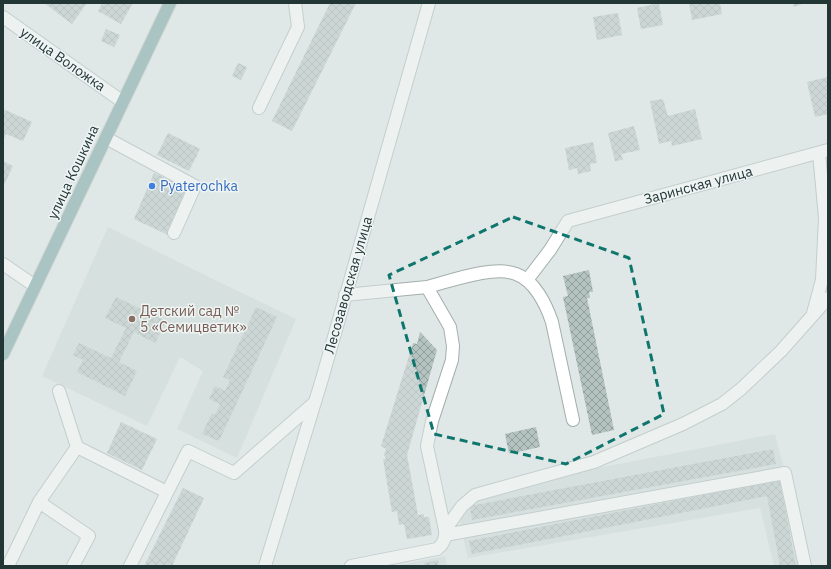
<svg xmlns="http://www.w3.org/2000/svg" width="831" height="569" font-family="'IBM Plex Sans',sans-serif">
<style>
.built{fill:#cdd8d5}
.building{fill:url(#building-cross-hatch)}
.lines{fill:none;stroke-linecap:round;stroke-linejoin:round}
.minor-casing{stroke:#a3afad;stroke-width:14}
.major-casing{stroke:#bdc3c2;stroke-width:14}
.minor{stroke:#fff;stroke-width:12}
.major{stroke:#699997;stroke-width:12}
.marked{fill:none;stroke:#0f766e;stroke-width:3;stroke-dasharray:8 5;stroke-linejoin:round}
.shop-dot{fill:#3f7fe0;stroke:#eff5f4;stroke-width:1.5}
.education-dot{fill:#8d6e63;stroke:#eff5f4;stroke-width:1.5}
.labels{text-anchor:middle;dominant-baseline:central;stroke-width:3;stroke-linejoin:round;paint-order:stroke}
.street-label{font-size:14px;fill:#223635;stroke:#eff5f4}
.shop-label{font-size:14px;fill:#366cbe;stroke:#eff5f4;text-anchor:start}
.education-label{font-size:14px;fill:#785e54;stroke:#eff5f4;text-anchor:start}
</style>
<defs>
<pattern id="building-cross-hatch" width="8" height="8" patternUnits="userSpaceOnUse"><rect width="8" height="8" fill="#b5c3c0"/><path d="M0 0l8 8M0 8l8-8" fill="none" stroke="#939f9d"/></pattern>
</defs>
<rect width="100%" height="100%" fill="#dfe8e6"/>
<path class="built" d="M108 227 215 280 296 319 237 458 177 429 203 371 180 357 147 426 42 376Z
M775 434 785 473 803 566H774L760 508 468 558 457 510 467 493Z
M445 556 447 566H395Z"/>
<path class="building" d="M44 3H87L72 24Z
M102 3H133L121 24 98 11Z
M330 3H356L292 131 272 121Z
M659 3 663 25 641 29 637 8Z
M689 3H720L722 14 692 20Z
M793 3H805L794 7Z
M618 13 622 35 597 40 593 17Z
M106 29 120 35 114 47 101 41Z
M238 63 247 67 241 80 232 76Z
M828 77V114L815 117 807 82Z
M663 99 668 116 695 109 702 139 672 146 671 141 659 144 650 101Z
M3 109 32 122 23 141 6 134 3 141Z
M634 126 640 150 621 154 623 160 615 161 608 133Z
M168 133 200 149 189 171 157 155Z
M593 142 597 163 590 164 591 171 578 174 577 168 569 170 565 148Z
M3 161 13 166 3 187Z
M154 173 189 189 168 235 134 219Z
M589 270 593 292H589L590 298H587L614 430 592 435 563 297 568 296 563 276Z
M116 297 166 321 155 343 134 332 119 362 137 371 125 396 77 372 83 360 73 355 79 343 111 358 126 328 105 318Z
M256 307 277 317 219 441 202 434 212 413 215 415 220 404 209 399 215 386 225 391 230 380 223 377Z
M420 332 437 350 407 455 418 515 424 514V517H429L432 535 407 539 404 524 399 525 397 511 392 512 383 459H386L384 454 386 449 381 446 413 343 417 344Z
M121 422 157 439 142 470 107 453Z
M536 427 540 447 509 454 505 434Z
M773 449 776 464 472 520 470 506Z
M780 480 796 566H780L767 496 472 554 469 541Z
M183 488 204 498 172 566H144Z
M438 560 439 566H424V563Z"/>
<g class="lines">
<defs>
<path id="minor" d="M3 17 123 102
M259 108 298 27 295 3
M106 138 195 186 174 233
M3 264 35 286
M527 280 550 250 568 221 828 150
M427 287C451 281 493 265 516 274 534 280 546 304 552 322L573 420
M345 295 427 287 450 327 453 346 452 360 432 421 427 446 445 530C446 538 444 544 437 549L351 566
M813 313 822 280 825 218 819 153
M59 391 77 447 167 492
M39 502 89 536 73 566
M445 530 462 506 475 495 594 462 683 424 722 404 741 389 781 351 828 298
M445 535 785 473 805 566
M8 566 39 502 77 447
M130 566 188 451 234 473 314 403
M265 566 322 379 429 3"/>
<path id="major" d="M3 354 170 3"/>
</defs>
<use href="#minor" class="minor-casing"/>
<use href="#major" class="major-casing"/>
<use href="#minor" class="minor"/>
<use href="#major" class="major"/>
</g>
<path d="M0 0H831V569H0ZM513 217 629 258 664 414 566 464 434 434 389 275Z" fill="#dfe8e6" fill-opacity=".55" fill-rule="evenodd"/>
<path class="marked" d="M513 217 629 258 664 414 566 464 434 434 389 275Z"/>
<circle class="shop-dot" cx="152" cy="186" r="4"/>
<circle class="education-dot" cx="132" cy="319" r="4"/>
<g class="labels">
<g class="street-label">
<text transform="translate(63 59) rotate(35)">улица Воложка</text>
<text transform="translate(73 172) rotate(-65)">улица Кошкина</text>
<text transform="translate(698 185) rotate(-15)">Заринская улица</text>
<text transform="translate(348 285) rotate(-74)">Лесозаводская улица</text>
</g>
<g class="shop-label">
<text x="160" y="186">Pyaterochka</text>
</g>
<g class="education-label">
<text x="140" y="311">Детский сад №<tspan x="140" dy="16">5 «Семицветик»</tspan></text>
</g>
</g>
<rect width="831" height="569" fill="none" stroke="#223635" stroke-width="8"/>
</svg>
